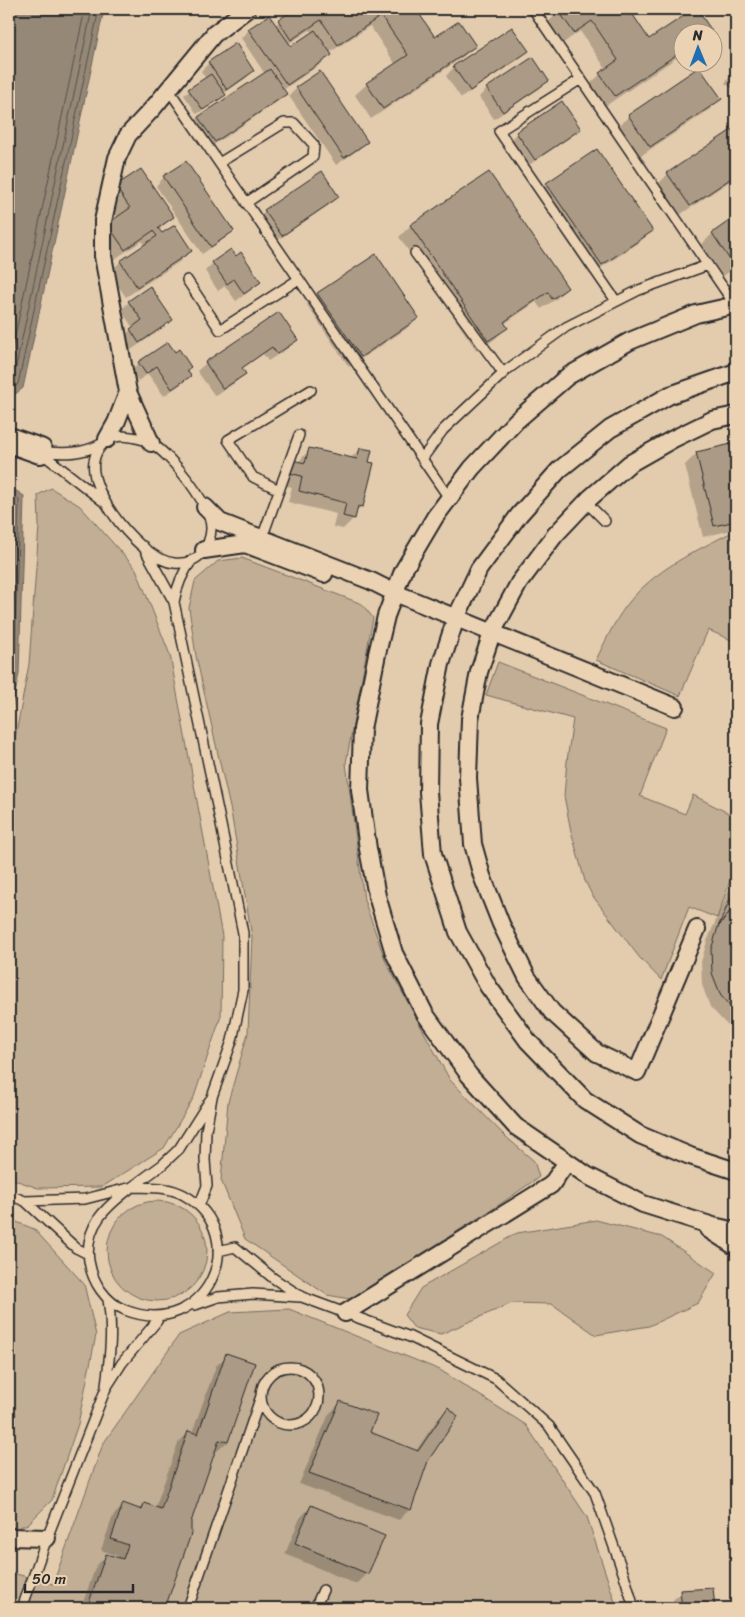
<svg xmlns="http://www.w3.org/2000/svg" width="745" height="1617" font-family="Sriracha,sans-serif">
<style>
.green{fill:#c1ae95;stroke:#766c60}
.water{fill:#958877;stroke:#6b6359}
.shadow{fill:#0003;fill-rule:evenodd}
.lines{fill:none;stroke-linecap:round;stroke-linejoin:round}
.shore{stroke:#555049;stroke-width:1}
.building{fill:#ab9a85;stroke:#2b2b2b}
.lane-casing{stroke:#2b2b2b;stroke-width:12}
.street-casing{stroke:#2b2b2b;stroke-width:20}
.secondary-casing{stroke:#2b2b2b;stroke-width:28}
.lane{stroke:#ebd2b3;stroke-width:9}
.street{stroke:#ebd2b3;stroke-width:16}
.secondary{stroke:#ebd2b3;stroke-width:24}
</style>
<rect width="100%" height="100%" fill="#e3cbae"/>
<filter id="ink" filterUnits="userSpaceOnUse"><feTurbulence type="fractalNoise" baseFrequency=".02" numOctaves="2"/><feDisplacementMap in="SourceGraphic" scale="10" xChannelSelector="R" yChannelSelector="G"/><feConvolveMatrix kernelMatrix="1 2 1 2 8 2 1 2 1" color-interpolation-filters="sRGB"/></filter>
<g filter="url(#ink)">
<path class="green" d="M51 488 80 506 136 569 170 655 222 936 221 1016 194 1097 164 1148 102 1187 38 1188 9 1178V771L29 664 39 526 38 495Z
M736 530V642L708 630 680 696 596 660C605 642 614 622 626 606 654 569 696 551 736 530Z
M242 558 362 604 373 618 346 763 364 900 386 962 450 1080 505 1136 534 1161 539 1177 499 1205 350 1299 327 1295 245 1239 221 1180 228 1102 248 1033 252 937 231 812 196 656 189 608 195 581 218 561Z
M498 662 666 728 640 796 685 814 693 795 736 817V864L717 918 689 907 661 980 639 957 592 895 585 881 571 831 564 796 567 761 573 719 486 695Z
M107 1251a50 50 0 1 1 100 0a50 50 0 1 1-100 0Z
M9 1219 34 1229 84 1284 96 1335 78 1424 52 1500 28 1524 9 1531Z
M596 1220 662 1237 716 1273 698 1303 649 1326 596 1335 552 1304 512 1303 441 1334 414 1328 404 1315 421 1288 517 1233Z
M289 1309 440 1370 526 1425 587 1517 617 1608H9V1572L53 1584 103 1444 179 1335 230 1312Z"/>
<path class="water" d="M9 9H104L23 388 9 399Z
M9 486 24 496 19 674 9 721Z"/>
<path class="shadow" d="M297 9H414L434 39 474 46 463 57 371 119 355 95 367 84 396 65 370 26 329 53 330 55 322 63 283 90 286 94 277 102 206 150 191 126 199 118 265 74 241 38 249 30 275 25ZM310 30 312 33 290 48 288 44Z
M562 9H627L649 41 696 9 711 31 710 32H682V54L604 107 589 85 606 69 580 31 562 44 548 22Z
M730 9H736V13Z
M512 28 527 51 519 59 461 98 446 76 454 67Z
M209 63 253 71 245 79 223 94 219 100 197 114 184 95 206 79 201 71Z
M736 69V92L725 83Z
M547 80 539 89 494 119 479 97 487 89Z
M297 88 366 142 358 150 336 165 289 96Z
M720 99 709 110 639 157 618 127 629 116Z
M736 128V177L678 216 657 185 668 174Z
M579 129 571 137 526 167 509 141 517 133Z
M186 162 233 231 224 239 202 254 156 186 164 177Z
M489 173 567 288 556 299 541 309 536 302 504 324 506 328 495 339 477 351 399 237 410 226Z
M547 184 651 231 640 242 590 275 536 195Z
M116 187 172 217 159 230 162 235 190 251 179 262 126 297 109 273 120 262 145 246 142 241 113 260 97 236 118 218 105 198Z
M338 197 329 205 273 243 257 219 265 211Z
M736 218V267L723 276 701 245 712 234Z
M213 263 260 282 251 290 236 301 225 286 218 291 205 271Z
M318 294 417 318 406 329 349 367 307 305Z
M129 302 171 320 163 328 131 350 122 338 133 328 121 310Z
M296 340 288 348 268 361 263 354 241 369 244 374 236 382 215 396 197 371 206 363Z
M139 363 186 371 189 376 181 384 164 396 148 374 138 381 131 371Z
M736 444V529L703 537 685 465 696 454Z
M310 449 350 459 360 449 362 506 355 513 354 518 343 529 333 527 336 514 288 502 292 487 278 484Z
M736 873V1030L726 1024 710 1007 702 985 701 962 707 941Z
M227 1355V1442L215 1453 214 1452 190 1521V1534L163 1608H81L96 1566 107 1555 117 1559 118 1556 101 1550 113 1516 124 1505 139 1510 144 1505 155 1508 178 1443 189 1432 192 1433 216 1366Z
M736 1366V1394L734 1368Z
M340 1403 369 1433 415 1452 437 1420 448 1409 427 1460 410 1509 399 1520 299 1484 329 1414Z
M311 1506 367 1573 356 1584 285 1554 300 1518Z
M712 1589 714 1608H673V1600L681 1592Z"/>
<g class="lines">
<path class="shore" d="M9 364 85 9
M9 385 13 381 92 9
M9 392 18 384 99 9
M9 492 19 500 14 674 9 698
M9 499 13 504 9 641"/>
</g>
<path class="building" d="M295 9H416L435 37 459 21 476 46 383 109 366 83 408 55 381 16 338 45 321 20 291 40 278 20Z
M560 9H629L649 39 694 9H697L712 31 682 32V51L615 96 599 73 618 60 592 21 574 33 558 10Z
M269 15 291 46 315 30 332 55 287 85 248 29Z
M512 27 529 51 470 91 453 66Z
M236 43 254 71 227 90 208 62Z
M533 57 549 81 503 112 486 88Z
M699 67 722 99 650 147 628 115Z
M270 69 287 94 215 142 198 117Z
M320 71 368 142 344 158 296 87Z
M211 74 226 95 203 110 188 89Z
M562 101 581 129 535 160 516 132Z
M736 127V175L690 206 667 173Z
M597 149 653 231 602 265 546 183Z
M186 161 234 231 211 247 163 176Z
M141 169 174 217 158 228 162 233 175 225 192 251 137 287 120 261 157 236 153 231 125 250 107 224 130 208 115 186Z
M322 171 339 197 282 236 264 210Z
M489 172 568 288 552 299 548 292 504 322 508 328 488 341 410 225Z
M736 216V265L734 266 712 233Z
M231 249 236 256 241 252 261 282 244 294 234 279 227 284 212 262Z
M376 254 419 318 361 357 317 293Z
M150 286 173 320 139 343 130 329 142 320 128 301Z
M279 312 298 340 277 354 272 347 242 368 246 374 223 389 205 362Z
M168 342 175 352 179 349 191 367 187 370 191 376 172 389 157 366 146 374 138 362Z
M736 443V521L714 526 696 452Z
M309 448 357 459 360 448 372 450 369 462 374 463 363 507 358 506 355 519 343 516 346 503 299 491 302 476 289 473 292 460 305 463Z
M736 885V905L732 909 718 927Z
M736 905V1013L721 996 712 973 711 950 718 927 732 909Z
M226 1353 255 1363 228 1442 219 1440 191 1522V1534L165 1608H160L143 1602 141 1608H87L106 1554 123 1559 128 1545 111 1539 123 1503 142 1510 144 1503 161 1509 188 1431 198 1434Z
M340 1401 377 1415 370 1432 418 1451 448 1407 458 1416 428 1461 411 1510 309 1473Z
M311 1505 385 1536 368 1574 295 1543Z
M713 1588 715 1608H682L680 1590Z"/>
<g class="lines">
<defs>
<path id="lane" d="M533 9 735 305
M581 79 499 131 616 301
M169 90 449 498
M219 163 284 123H294L314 145 313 157 246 203
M415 253 503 373
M187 280 220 330 299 279
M122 436C132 437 142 438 151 443 171 455 212 505 211 529 211 537 207 547 202 553 195 561 184 564 174 563 142 560 88 494 94 461 95 455 98 449 102 445 104 443 105 440 107 439 111 437 118 437 122 436Z
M40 452 104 502
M41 452C64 453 80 455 101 444
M422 459 443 430 508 369 566 327 639 290 708 265
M279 490 253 477 228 440 311 390
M586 502 605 521
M262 538 299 435
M143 546 174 602 221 825 243 933V990L232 1041 212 1097 206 1131 205 1160 207 1186 199 1206
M174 602C177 586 182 573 192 560
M132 1187C149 1188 168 1186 184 1195 255 1235 206 1342 125 1310 105 1302 92 1281 89 1261 84 1225 107 1206 132 1187Z
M9 1195 25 1201 85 1199 132 1187 162 1165 179 1149 210 1100
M25 1201 76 1248 88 1254
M218 1251 235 1247 273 1278 302 1297 410 1337 496 1379 549 1426 595 1493 626 1581 634 1608
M195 1305 218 1297 253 1294 300 1297
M261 1396a29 29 0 1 1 58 0a29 29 0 1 1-58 0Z
M106 1385C110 1356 113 1328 108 1299
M22 1608 47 1538 106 1388 122 1363 157 1321 154 1317
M188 1608 261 1396
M315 1608 323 1590"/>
<path id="street" d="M736 305 696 314 630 341 568 376 516 421 472 468 435 517 403 571 386 616 377 654 362 729 360 790 368 849 377 896 394 953 425 1014 469 1075 515 1126 588 1176 643 1204 713 1226 736 1231
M736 372 670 395 610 429 559 470 519 515 479 569 456 618 441 664 429 724 428 792 433 854 458 932 488 986 528 1041 585 1100 640 1135 690 1156 736 1171
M107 439 116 423 128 392
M151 443 128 392 103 256V221L117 158 128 135 154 107 214 34 247 9
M205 507 220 522 371 581 395 593 675 707
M204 550 245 544 324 574
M697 929 637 1072 597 1053 552 1012 527 977 501 924 482 876 473 844 468 778 470 719 479 672 492 633 519 583 555 535 590 498 629 464 673 439 712 420 736 415
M708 1229 736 1247
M345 1313 551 1185 567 1162
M9 1537 47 1538"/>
<path id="secondary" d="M9 440 40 451"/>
</defs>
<use href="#lane" class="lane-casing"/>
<use href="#street" class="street-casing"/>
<use href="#secondary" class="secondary-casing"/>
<use href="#lane" class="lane"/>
<use href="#street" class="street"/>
<use href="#secondary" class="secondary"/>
</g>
</g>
<rect width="745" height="1617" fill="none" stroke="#ebd2b3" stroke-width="30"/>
<rect x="15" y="15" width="715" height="1587" fill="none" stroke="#2b2b2b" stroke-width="2" filter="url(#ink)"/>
<g transform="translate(698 48) rotate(359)"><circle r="24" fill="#ebd2b3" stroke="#9e8f7d"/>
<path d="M0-4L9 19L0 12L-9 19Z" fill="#1f6fb2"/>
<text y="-8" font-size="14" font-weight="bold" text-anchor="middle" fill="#2b2b2b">N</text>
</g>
<path d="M25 1584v8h108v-8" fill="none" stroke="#2b2b2b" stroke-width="2.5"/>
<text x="32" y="1584" font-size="15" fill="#2b2b2b" stroke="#ebd2b3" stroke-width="4" paint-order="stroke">50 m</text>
</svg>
